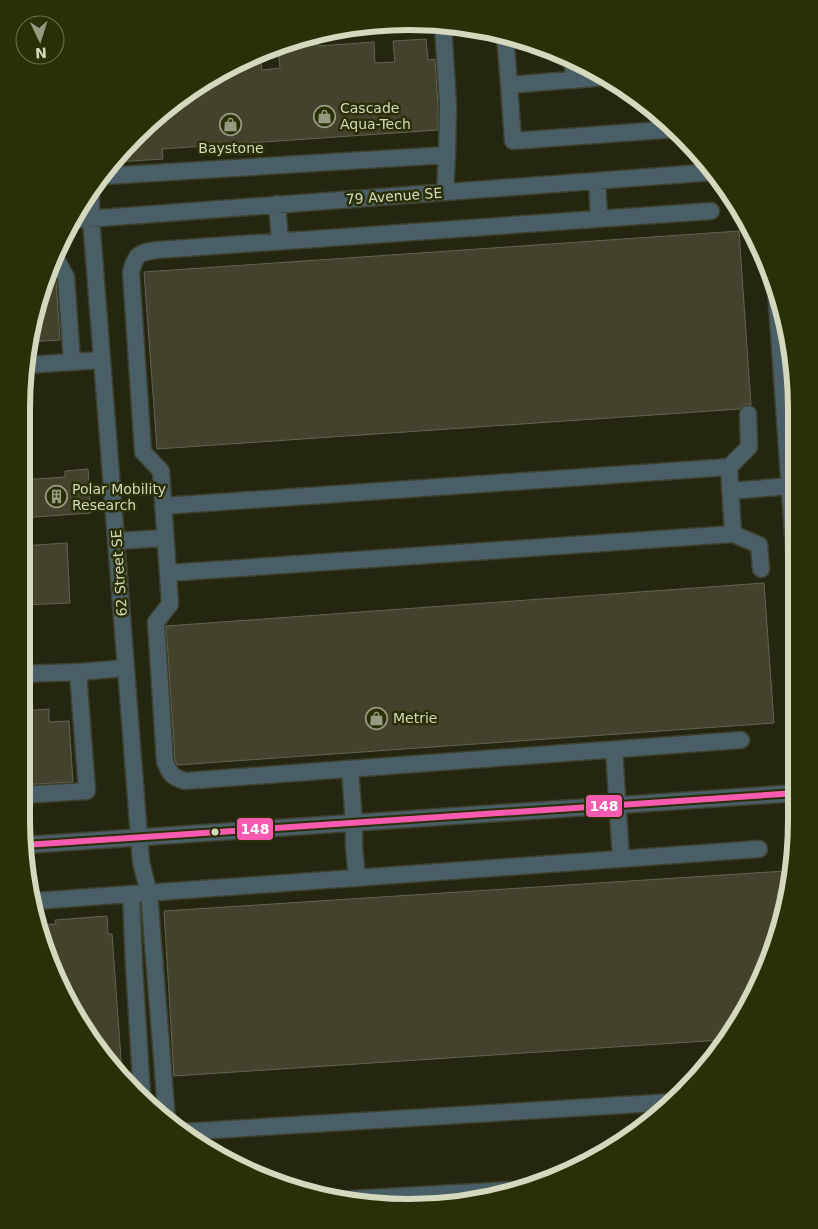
<svg xmlns="http://www.w3.org/2000/svg" width="818" height="1229" font-family="'DejaVu Sans',sans-serif">
<style>
.building{fill:#44422c;stroke:#656450}
.lines{fill:none;stroke-linecap:round;stroke-linejoin:round}
.minor-casing{stroke:#3e412d;stroke-width:19}
.minor{stroke:#495e66;stroke-width:16}
.bus-1-casing{stroke:#2b2f07;stroke-width:10}
.bus-1{stroke:#f75aaf;stroke-width:6}
.bus-dot{fill:#d4d8bd;stroke:#2b2f07;stroke-width:2}
.labels{text-anchor:middle;dominant-baseline:central;stroke-width:5;stroke-linejoin:round;paint-order:stroke}
.poi-label{font-size:14px;fill:#d4d8bd;stroke:#2b2f07;text-anchor:start}
.street-label{font-size:14px;fill:#d4d8bd;stroke:#2b2f07}
.rim{fill:none;stroke:#d4d8bd;stroke-width:6}
.line-badge{stroke:#2b2f07;stroke-width:2}
.badge-label{font-size:14px;text-anchor:middle;font-weight:bold;fill:#fff}
</style>
<rect width="100%" height="100%" fill="#242610"/>
<path class="building" d="M426 39 428 60 435 59 438 105V130L162 149 163 159 115 162 135 135 193 87 260 51 262 70 280 68 278 47 318 44V46L374 42 375 63 395 62 393 41Z
M739 231 751 405 747 404 743 405 740 409 157 449 144 272Z
M56 281 60 340 28 342 29 334 46 282Z
M88 469 91 513 21 518V480L65 477V471Z
M67 543 70 603 21 605V546Z
M764 583 774 723 177 765 175 760 166 626Z
M49 709V722L69 721 73 782 21 785V711Z
M785 871 787 902 757 992 722 1040 174 1076 164 911Z
M107 916 108 934H112L122 1073 87 1036 42 944 39 925 56 924 55 920Z"/>
<g class="lines">
<defs>
<path id="minor" d="M443 25 448 105 447 155 445 192
M505 35 509 85
M573 59 574 80
M607 77 509 85 513 141 677 129
M105 176 447 155
M597 181 599 218
M91 196V218L141 862 149 893 167 1121
M277 204 280 241
M711 211 157 250C139 253 136 253 131 272L143 452 161 471 170 604 156 622 165 762C170 774 172 777 185 781L741 740
M74 220 714 172
M53 262 57 261 66 277 72 362
M776 290 797 592
M26 365 102 360
M729 467 749 447 748 414
M730 491 790 486
M163 506 729 467 733 534 168 573
M733 534 759 545 761 569
M116 541 165 538
M21 674 78 672
M614 750 621 859
M350 769 354 823V847L357 878
M21 795 87 791 78 672 126 668
M25 845 797 793
M131 894 759 849
M35 901 131 894 134 966 142 1095
M181 1132 673 1102
M351 1199 511 1190"/>
</defs>
<use href="#minor" class="minor-casing"/>
<use href="#minor" class="minor"/>
<defs>
<path id="bus-1" d="M25 845 797 793"/>
</defs>
<use href="#bus-1" class="bus-1-casing"/>
<use href="#bus-1" class="bus-1"/>
</g>
<defs>
<symbol id="shop-ring" viewBox="-11 -11 22 22"><circle r="9.5" fill="#2b2f07" stroke="#969a80" stroke-width="1.5"/><path d="M-5-2.5h2.3a2.7 3.5 0 0 1 5.4 0H5L5.5 6h-11ZM-1.5-2.5h3a1.5 2.3 0 0 0-3 0Z" fill="#969a80"/></symbol>
<symbol id="building-ring" viewBox="-11 -11 22 22"><circle r="9.5" fill="#2b2f07" stroke="#969a80" stroke-width="1.5"/><path d="M-4-6H4V6H1V3H-1V6H-4ZM-2.5-4.3h1.7v1.8h-1.7ZM.8-4.3h1.7v1.8H.8ZM-2.5-1h1.7V.8h-1.7ZM.8-1h1.7V.8H.8Z" fill="#969a80"/></symbol>
</defs>
<g fill-rule="evenodd">
<use href="#shop-ring" x="312" y="104" width="25" height="25"/>
<use href="#shop-ring" x="218" y="112" width="25" height="25"/>
<use href="#building-ring" x="44" y="484" width="25" height="25"/>
<use href="#shop-ring" x="364" y="706" width="25" height="25"/>
</g>
<circle class="bus-dot" cx="215" cy="832" r="4.5"/>
<g class="labels">
<g class="poi-label">
<text x="340" y="108">Cascade<tspan x="340" dy="16">Aqua-Tech</tspan></text>
<text x="231" y="148" text-anchor="middle">Baystone</text>
<text x="72" y="489">Polar Mobility<tspan x="72" dy="16">Research</tspan></text>
<text x="393" y="718">Metrie</text>
</g>
<g class="street-label">
<text transform="translate(394 196) rotate(-4)">79 Avenue SE</text>
<text transform="translate(119 573) rotate(-94)">62 Street SE</text>
</g>
</g>
<path d="M0 0H818V1229H0ZM409 30H409A379 379 0 0 1 788 409V820A379 379 0 0 1 409 1199H409A379 379 0 0 1 30 820V409A379 379 0 0 1 409 30Z" fill="#2b2f07" fill-rule="evenodd"/>
<path class="rim" d="M409 30H409A379 379 0 0 1 788 409V820A379 379 0 0 1 409 1199H409A379 379 0 0 1 30 820V409A379 379 0 0 1 409 30Z"/>
<g class="line-badge">
<rect x="585" y="794" width="38" height="24" rx="5" fill="#f75aaf"/>
<rect x="236" y="817" width="38" height="24" rx="5" fill="#f75aaf"/>
</g>
<g class="badge-label">
<text x="604" y="811">148</text>
<text x="255" y="834">148</text>
</g>
<g transform="translate(40 40) rotate(176)"><circle r="24" fill="#2b2f07" stroke="#6f7350"/>
<path d="M0-4L9 19L0 12L-9 19Z" fill="#969a80"/>
<text y="-8" font-size="14" font-weight="bold" text-anchor="middle" fill="#d4d8bd">N</text>
</g>
</svg>
